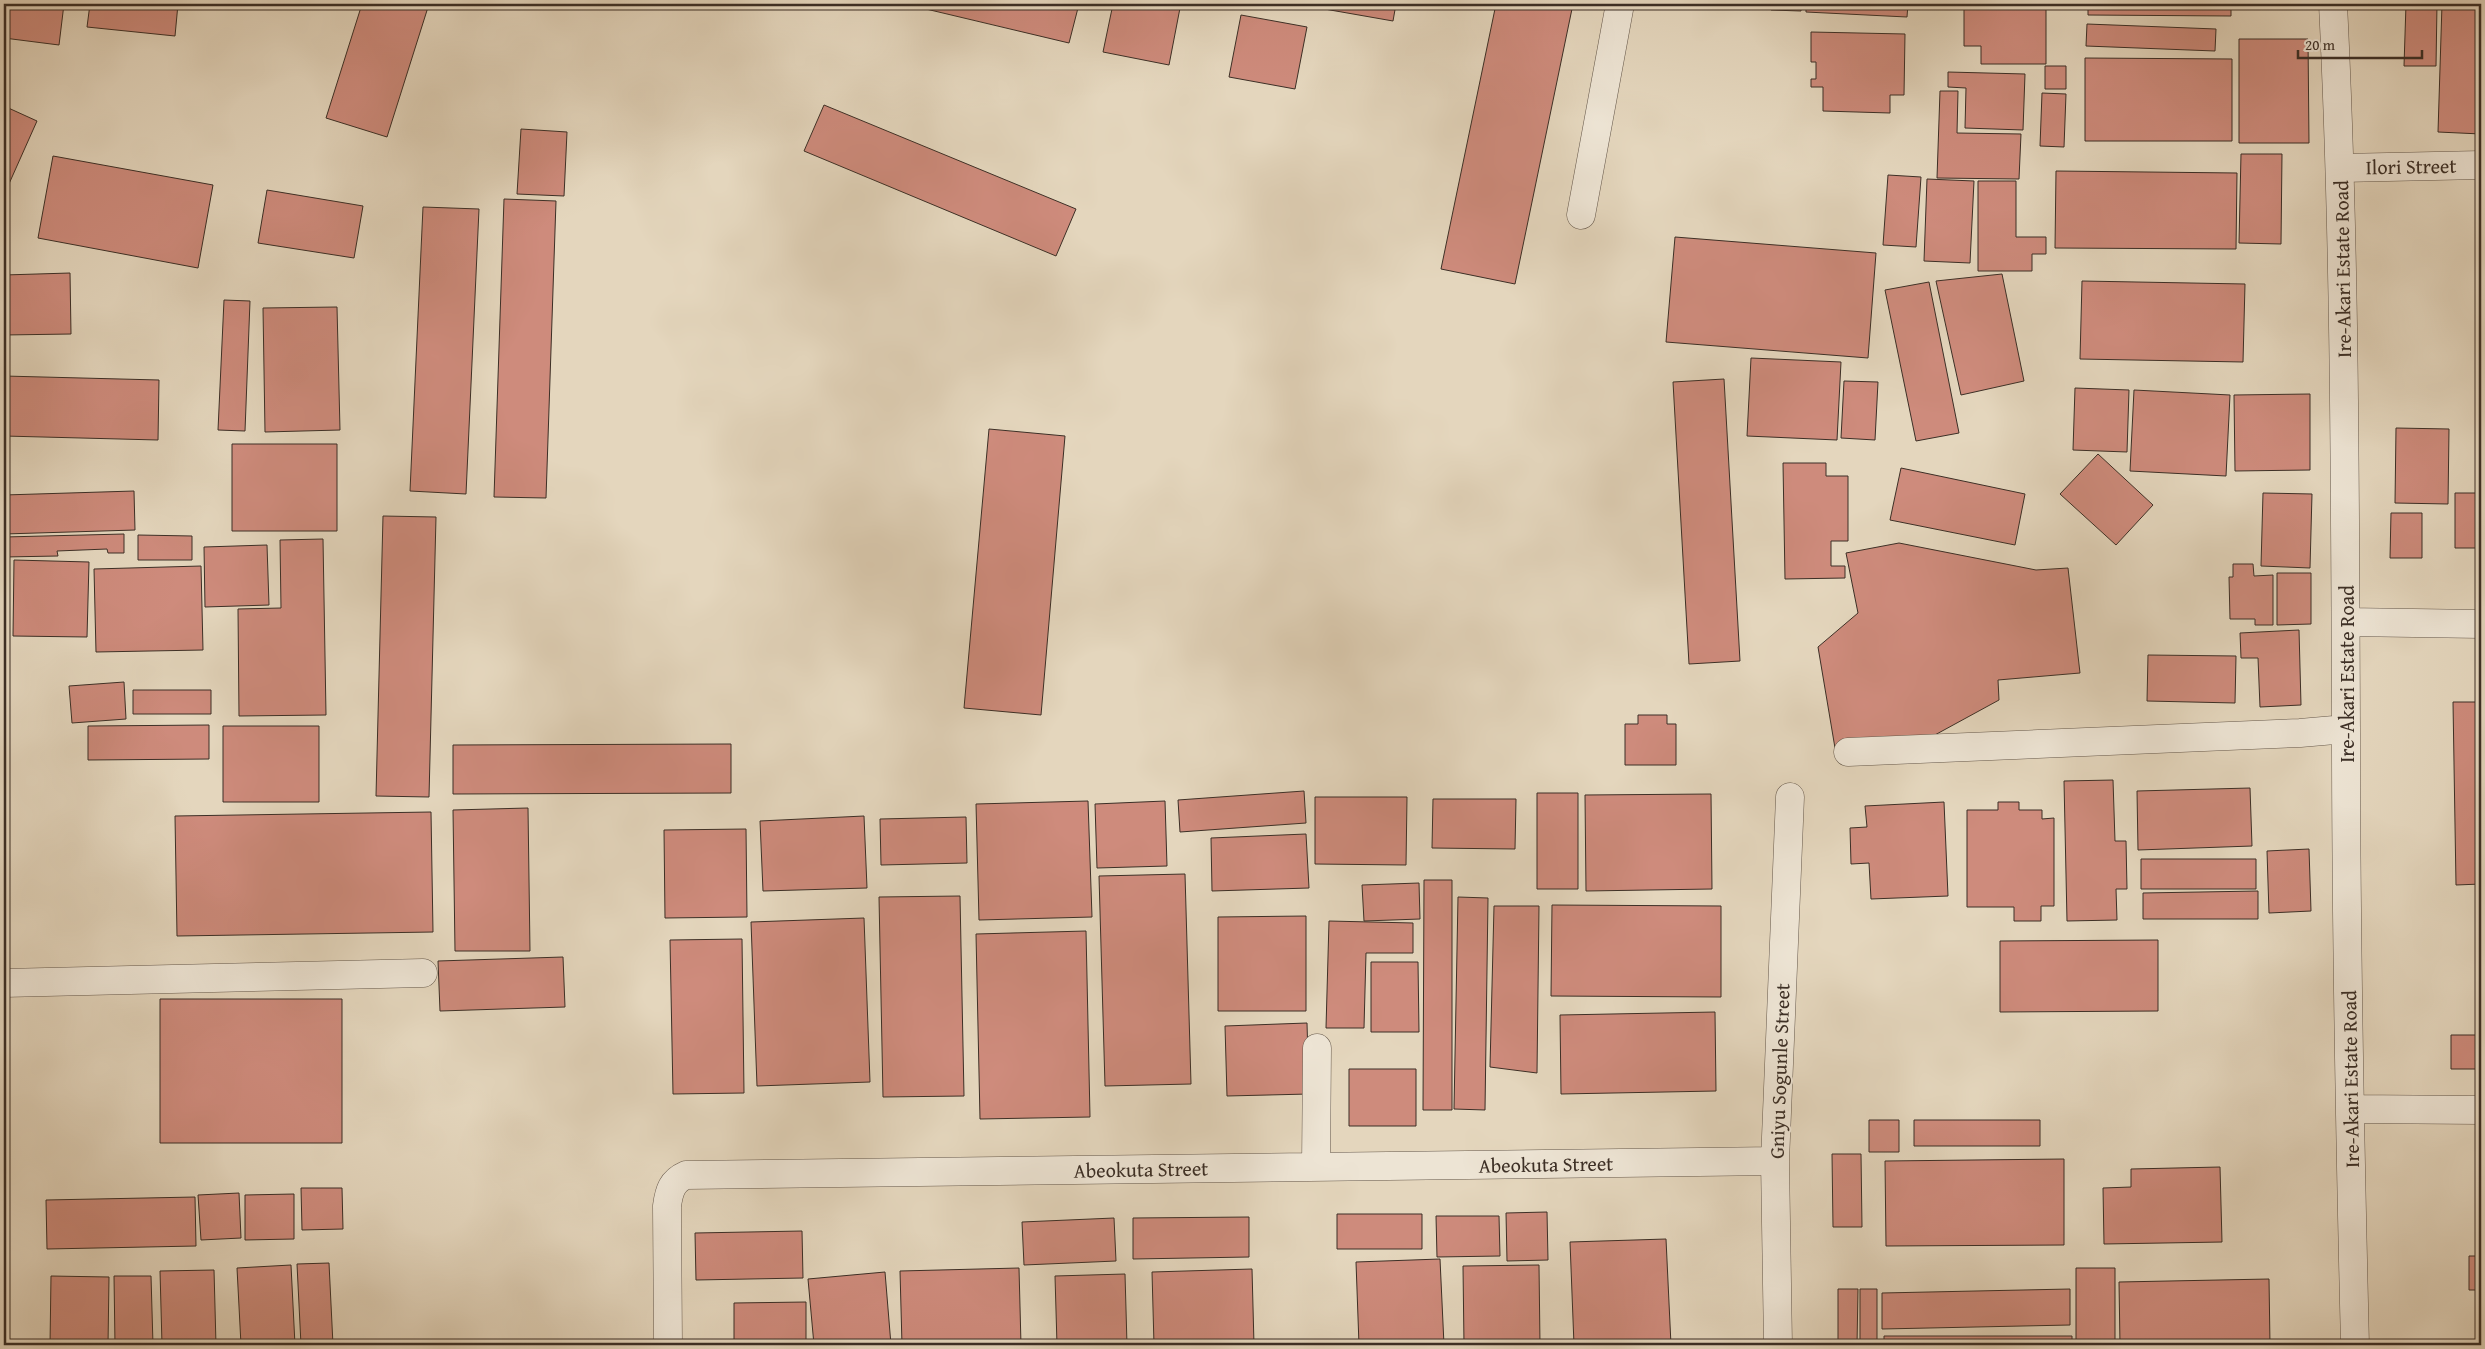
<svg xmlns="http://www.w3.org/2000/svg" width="2485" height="1349" font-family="'Gentium Book Plus',serif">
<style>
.building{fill:#ce8b7c;stroke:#3c2f26}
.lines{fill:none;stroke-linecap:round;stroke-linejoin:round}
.minor-casing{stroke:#66594c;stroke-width:29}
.minor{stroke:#ede4d4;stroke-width:28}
.labels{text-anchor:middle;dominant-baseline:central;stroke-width:4;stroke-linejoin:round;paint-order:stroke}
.street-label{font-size:20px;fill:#3c2f26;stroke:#ede4d4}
</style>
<rect width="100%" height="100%" fill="#e4d6bd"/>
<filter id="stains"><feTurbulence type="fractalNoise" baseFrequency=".004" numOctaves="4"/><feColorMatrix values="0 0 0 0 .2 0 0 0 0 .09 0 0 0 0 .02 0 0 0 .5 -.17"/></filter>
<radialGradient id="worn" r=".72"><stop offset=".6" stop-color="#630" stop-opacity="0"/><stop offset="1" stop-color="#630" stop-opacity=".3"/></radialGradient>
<path class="building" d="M4 4H64L59 45 4 38Z
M90 4H178L175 36 87 27Z
M362 4H429L387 137 326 118Z
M905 4H1079L1069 43Z
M1113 4H1159L1180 8 1169 65 1103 52Z
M1296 4H1396L1393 21Z
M1496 4H1573L1515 284 1441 269Z
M1771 4H1801V11L1771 10Z
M1806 4H1908L1907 17 1806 12Z
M1964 4H2046V64H1981V46H1964Z
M2088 4H2231V16L2088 15Z
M2235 4H2276V9H2235Z
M2406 4H2437L2436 66H2404Z
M2442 4H2481V134L2438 132Z
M1241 15 1307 27 1295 89 1229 77Z
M2087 24 2216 29 2215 51 2086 46Z
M1811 32 1905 34 1904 95H1890V113L1823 111V87H1811V79H1816V62H1811Z
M2239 39H2308L2309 143H2239Z
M2085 58 2232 59V141H2085Z
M2045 66H2066V89H2045Z
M1948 72 2025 74 2023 130 1965 128 1966 88 1948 87Z
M1940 91H1958L1957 133 2021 134 2019 179 1937 178Z
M2042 93 2066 94 2064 147 2040 146Z
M824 105 1076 209 1056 256 804 151Z
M4 106 37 121 4 195Z
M521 129 567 132 564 196 517 194Z
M2241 154H2282L2281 244 2239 243Z
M53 156 213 185 198 268 38 238Z
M2056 171 2237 173 2236 249 2055 248Z
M1888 175 1921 177 1916 247 1883 245Z
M1927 179 1974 181 1970 263 1924 261Z
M1978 181H2016V237H2046V254H2032V271H1978Z
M267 190 363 206 354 258 258 243Z
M504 199 556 201 546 498 494 497Z
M423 207 479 209 466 494 410 491Z
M1675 237 1876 253 1868 358 1666 342Z
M70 273 71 334 4 335V275Z
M2002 274 2024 381 1961 395 1936 281Z
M2082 281 2245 284 2243 362 2080 359Z
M1929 282 1959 433 1916 441 1885 290Z
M224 300 250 301 245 431 218 430Z
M337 307 340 430 265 432 263 308Z
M1751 358 1841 362 1837 440 1747 436Z
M4 376 159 380 158 440 4 436Z
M1724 379 1740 661 1689 664 1673 382Z
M1844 381 1878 382 1875 440 1841 438Z
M2075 388 2129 390 2127 452 2073 450Z
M2134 390 2230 395 2226 476 2130 471Z
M2310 394V470L2235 471 2234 395Z
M2396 428 2449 429 2448 504 2395 503Z
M989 429 1065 436 1041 715 964 708Z
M232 444H337V531H232Z
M2098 454 2153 505 2116 545 2060 494Z
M1783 463H1826V476H1848V541H1831V566H1845V578L1785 579Z
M1901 468 2025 494 2015 545 1890 520Z
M134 491 135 530 4 534V495Z
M2263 493 2312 494 2310 568 2261 566Z
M2455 493H2481V548H2455Z
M2391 513H2422V558H2390Z
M383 516 436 517 429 797 376 796Z
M124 534V553H108L107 549 57 551 58 556 4 557V537Z
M138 535 192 536V560H138Z
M323 539 326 715 239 716 238 609 281 608 280 540Z
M1899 543 2036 570 2068 568 2080 673 1998 680 1999 700 1933 736 1835 748 1818 647 1858 613 1846 553Z
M267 545 269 605 205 607 204 547Z
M14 560 89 562 87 637 13 636Z
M2233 564H2253L2254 576 2273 575V625H2255V619H2230L2229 577H2233Z
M201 566 203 650 96 652 94 569Z
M2277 573H2311V624L2277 625Z
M2299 630 2301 705 2260 707 2258 658H2241L2240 633Z
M2148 655 2236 656 2235 703 2147 701Z
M124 682 126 719 72 723 69 686Z
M133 690H211V714H133Z
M2453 702H2481V884L2456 885Z
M1638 715H1667V724H1676V765H1625V724H1638Z
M209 725V759L88 760V726Z
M223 726H319V802H223Z
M731 744V793L453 794V745Z
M2113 780 2115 841H2126L2127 889H2116L2117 920 2067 921 2064 781Z
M2250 788 2252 846 2138 850 2137 791Z
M1304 791 1306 823 1180 832 1178 800Z
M1537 793H1578V889H1537Z
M1711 794 1712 889 1586 891 1585 795Z
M1315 797H1407L1406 865 1315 864Z
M1433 799H1516L1515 849 1432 848Z
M1088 801 1092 917 979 920 976 804Z
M1165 801 1167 866 1097 868 1095 804Z
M1944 802 1948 896 1871 899 1869 863 1851 864 1850 828 1867 827 1865 806Z
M1998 802H2019V810H2042V819L2054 818V906H2041V921H2014V907H1967V810H1998Z
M528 808 530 951H455L453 810Z
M431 812 433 932 177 936 175 816Z
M864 816 867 888 763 891 760 821Z
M966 817 967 863 881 865 880 819Z
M746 829 747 917 665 918 664 830Z
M1306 834 1309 888 1212 891 1211 838Z
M2309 849 2311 911 2269 913 2267 851Z
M2141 859H2256V889H2141Z
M1185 874 1191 1084 1105 1086 1099 876Z
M1424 880H1452V1110H1423Z
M1419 883 1420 919 1364 921 1362 885Z
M2258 891V919H2143V893Z
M960 896 964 1096 883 1097 879 897Z
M1458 897 1488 898 1485 1110 1454 1109Z
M1552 905 1721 906V997L1551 996Z
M1494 906H1539L1537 1073 1490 1067Z
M1306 916V1011H1218V917Z
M864 918 870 1082 757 1086 751 922Z
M1329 921 1413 923V953H1366L1364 1028H1326Z
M1086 931 1090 1117 980 1119 976 934Z
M742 939 744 1093 673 1094 670 940Z
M2158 940V1011L2000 1012V941Z
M563 957 565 1007 440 1011 438 961Z
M1371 962H1418L1419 1032H1371Z
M2478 965H2481V1030H2479Z
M160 999H342V1143H160Z
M1715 1012 1716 1091 1561 1094 1560 1015Z
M1307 1023 1309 1094 1227 1096 1225 1026Z
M2451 1035H2481V1084L2480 1069H2451Z
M1349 1069H1416V1126H1349Z
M1869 1120H1899V1152H1869Z
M1914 1120H2040V1146H1914Z
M1832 1154H1861L1862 1227H1833Z
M2064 1159V1245L1886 1246 1885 1161Z
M2220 1167 2222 1242 2104 1244 2103 1188 2131 1187V1169Z
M301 1188H342L343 1229 302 1230Z
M239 1193 241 1238 201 1240 198 1195Z
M294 1194V1239L245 1240V1195Z
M195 1197 196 1246 47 1249 46 1200Z
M1547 1212 1548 1260 1507 1261 1506 1213Z
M1337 1214H1422V1249H1337Z
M1436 1216H1499L1500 1256 1437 1257Z
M1249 1217V1257L1133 1259V1218Z
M1114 1218 1116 1261 1024 1265 1022 1222Z
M802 1231 803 1278 696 1280 695 1233Z
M1666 1239 1671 1345H1574L1570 1242Z
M2469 1256H2481V1290H2469Z
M1440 1259 1444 1345H1359L1356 1262Z
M329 1263 333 1345H301L297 1264Z
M291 1265 295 1345H241L237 1268Z
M1539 1265 1540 1345H1464L1463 1266Z
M1019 1268 1021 1345H902L900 1271Z
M2076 1268H2115V1345H2076Z
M1252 1269 1254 1345H1154L1152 1272Z
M214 1270 216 1345H162L160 1271Z
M885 1272 891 1345H814L808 1279Z
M1125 1274 1127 1345H1057L1055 1276Z
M51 1276 109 1277 108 1345H50Z
M114 1276H151L153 1345H115Z
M2269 1279 2270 1345H2120L2119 1282Z
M1838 1289H1858L1857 1345H1838Z
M1860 1289H1877V1345H1860Z
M2070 1289V1325L1882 1329V1293Z
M806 1302V1345H734V1303Z
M1884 1336H2072V1345H1884Z"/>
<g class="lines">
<defs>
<path id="minor" d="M2333 4C2345 246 2345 489 2346 732 2346 936 2350 1141 2355 1345
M2341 168 2481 165
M1581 215 1620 4
M2347 622 2481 624
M1848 752 2300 733 2346 729
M4 983 423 973
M2350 1109 2481 1110
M1316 1167 1317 1048
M668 1345 667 1206C669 1191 672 1181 686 1175L1775 1161
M1778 1345 1775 1161 1790 797"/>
</defs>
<use href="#minor" class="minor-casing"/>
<use href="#minor" class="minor"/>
</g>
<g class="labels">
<g class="street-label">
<text transform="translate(2411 166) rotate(-1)">Ilori Street</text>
<text transform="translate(2342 269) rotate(-91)">Ire-Akari Estate Road</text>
<text transform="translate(2346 674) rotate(-90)">Ire-Akari Estate Road</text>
<text transform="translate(1779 1071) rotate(-88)">Gniyu Sogunle Street</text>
<text transform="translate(2350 1079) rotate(-91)">Ire-Akari Estate Road</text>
<text transform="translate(1546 1164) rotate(-1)">Abeokuta Street</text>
<text transform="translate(1141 1169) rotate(-1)">Abeokuta Street</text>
</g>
</g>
<rect width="2485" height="1349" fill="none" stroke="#e4d6bd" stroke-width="20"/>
<rect x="5" y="5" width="2475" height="1339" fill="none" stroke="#3c2f26" stroke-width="2.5"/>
<rect x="10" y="10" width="2465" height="1329" fill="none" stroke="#3c2f26"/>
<path d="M2298 50v8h124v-8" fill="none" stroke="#3c2f26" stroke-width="2.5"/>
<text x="2305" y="50" font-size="15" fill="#3c2f26" stroke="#ede4d4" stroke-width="4" paint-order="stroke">20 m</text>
<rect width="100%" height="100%" filter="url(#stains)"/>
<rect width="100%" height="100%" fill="url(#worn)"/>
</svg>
